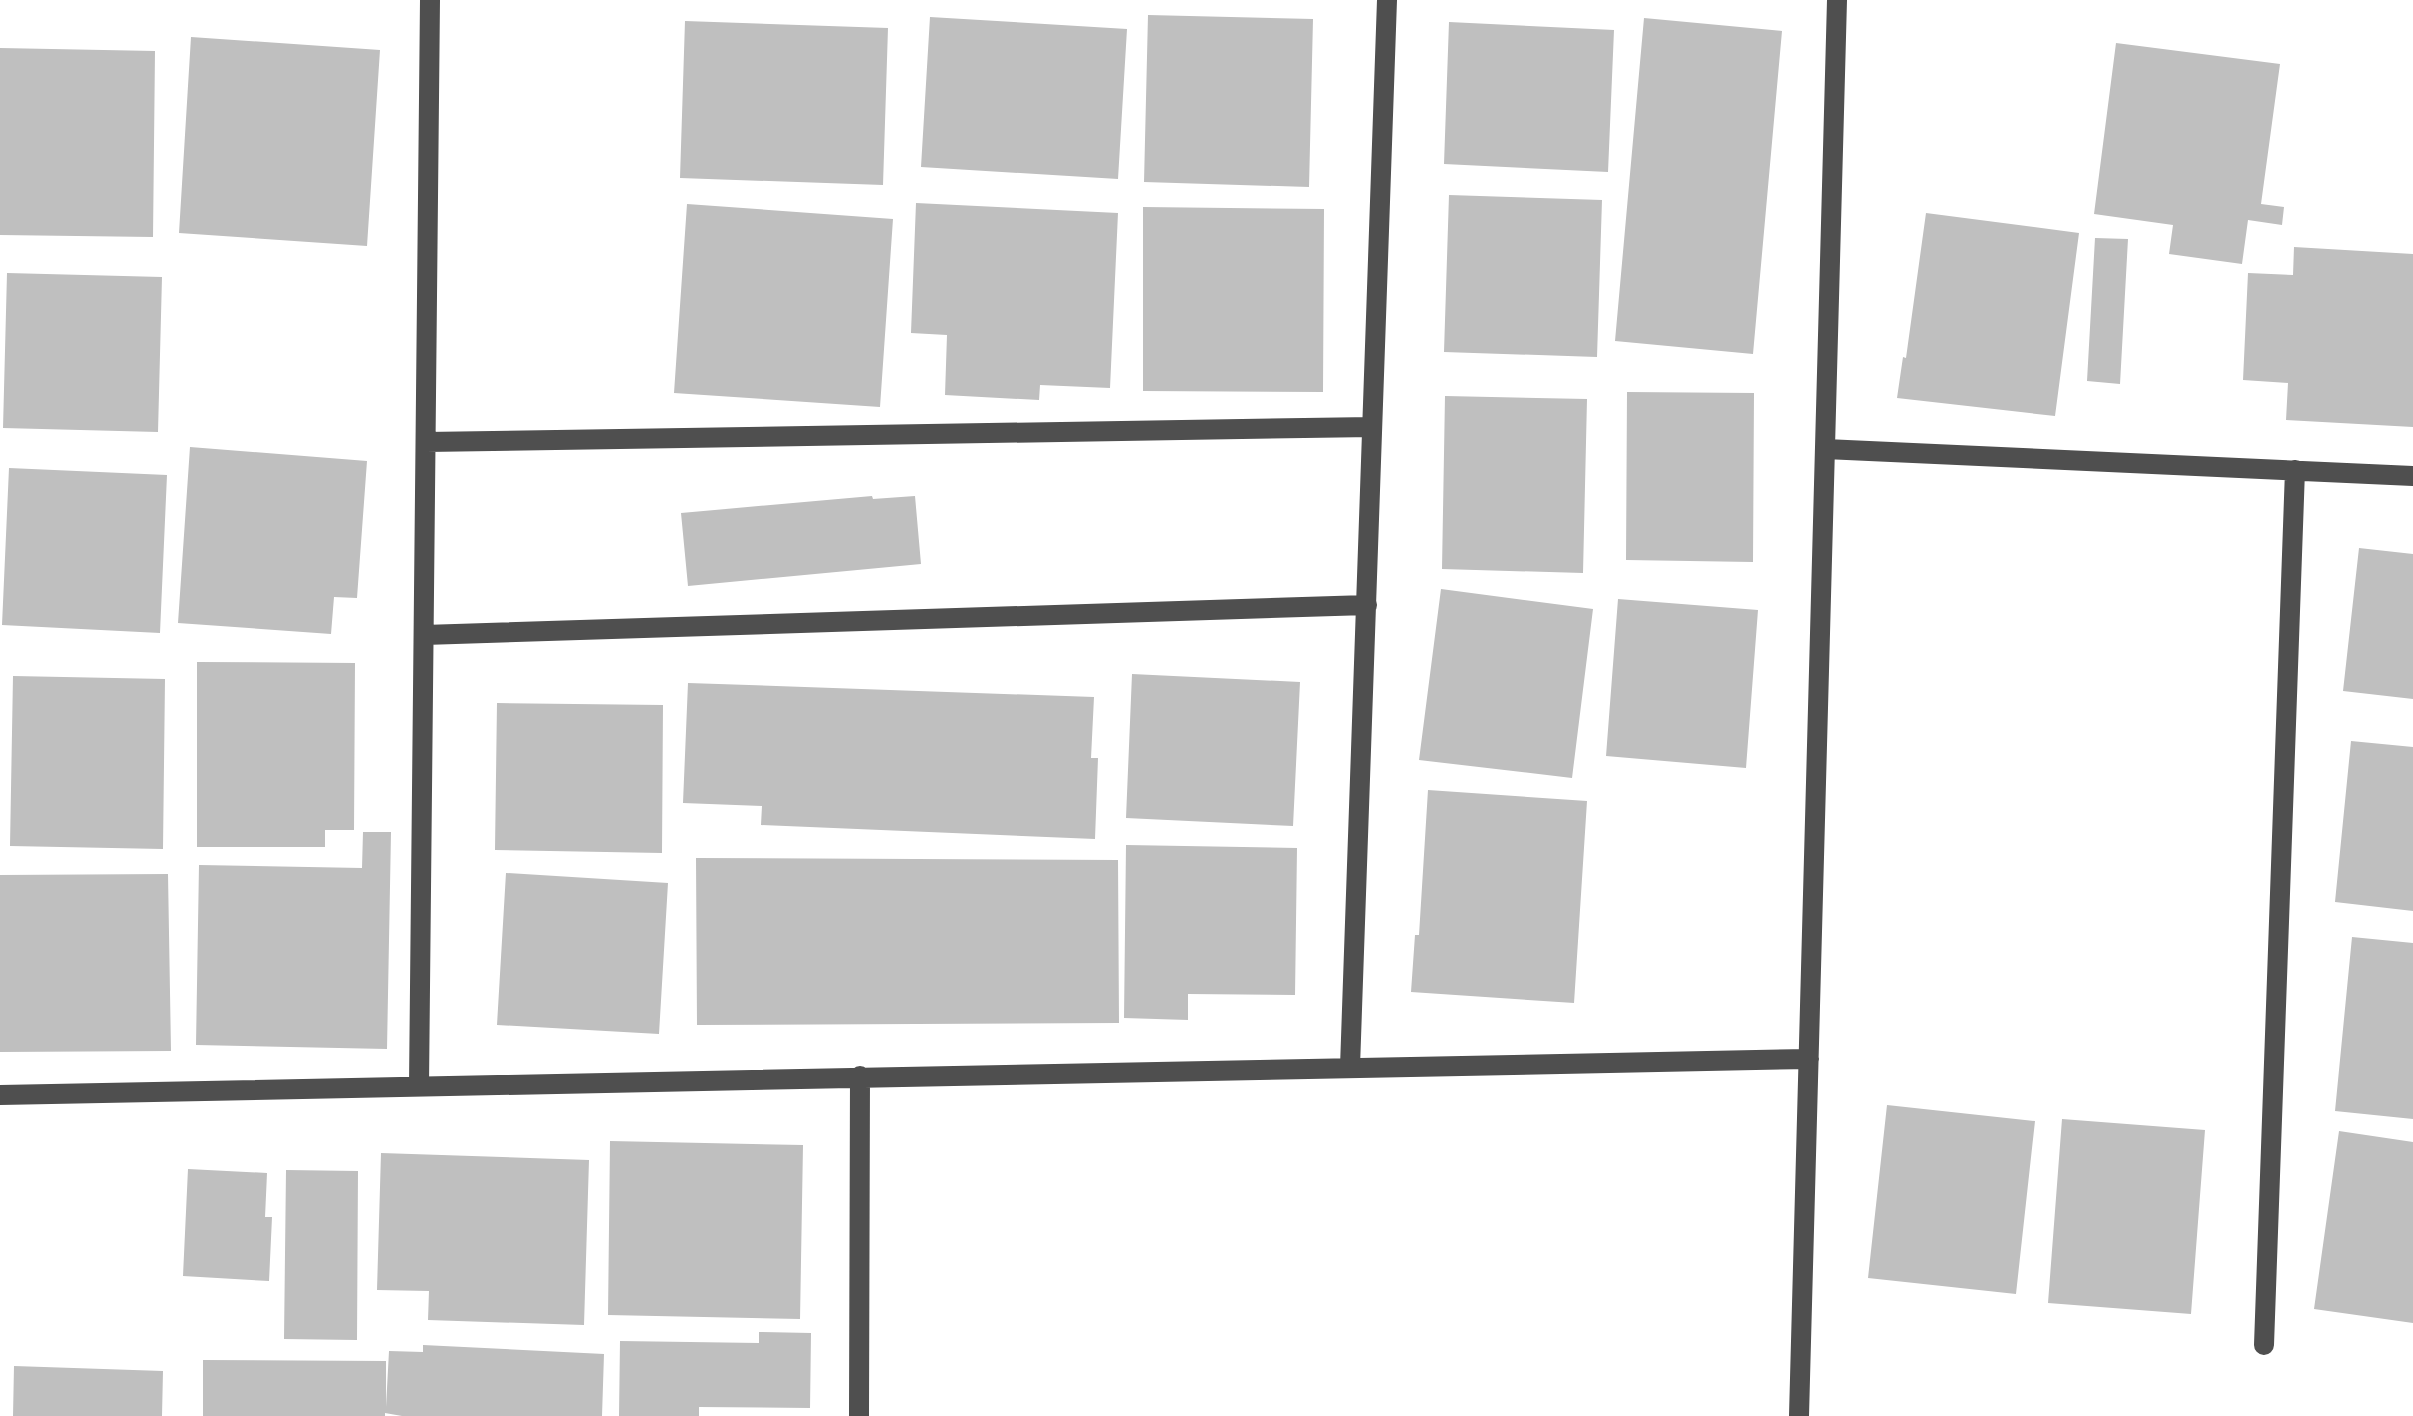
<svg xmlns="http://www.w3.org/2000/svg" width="2413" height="1416" font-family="'DejaVu Sans',sans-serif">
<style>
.building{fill:#bfbfbf}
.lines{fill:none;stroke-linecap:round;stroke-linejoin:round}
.minor{stroke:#4f4f4f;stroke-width:20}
</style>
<rect width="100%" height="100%" fill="#fff"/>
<path class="building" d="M1148 15 1313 19 1309 187 1144 182Z
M930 17 1127 29 1118 179 921 167Z
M1644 18 1782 31 1753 354 1615 341Z
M685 21 888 28 883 185 680 178Z
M1449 22 1614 30 1608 172 1444 164Z
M191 37 380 50 367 246 179 233Z
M2116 43 2280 64 2261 204 2284 207 2282 225 2248 220 2242 264 2169 254 2173 225 2094 214Z
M0 48 155 51 153 237 0 235Z
M1449 195 1602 200 1597 357 1444 352Z
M916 203 1118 213 1110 388 1040 385 1039 400 945 395 947 335 911 333Z
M687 204 893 219 880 407 674 393Z
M1143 207 1324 209 1323 392 1143 391Z
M1926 213 2079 233 2055 416 1897 398 1903 357 1906 358Z
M2095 238 2128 239 2120 384 2087 381Z
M2294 247 2413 254V427L2286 420 2288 383 2243 380 2248 273 2293 275Z
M7 273 162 277 158 432 3 428Z
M1627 392 1754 393 1753 562 1626 560Z
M1445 396 1587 399 1583 573 1442 569Z
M190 447 367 461 357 598 334 597 331 634 178 623Z
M9 468 167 475 160 633 2 625Z
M872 496 873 499 915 496 921 564 688 586 681 513Z
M2359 548 2413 554V699L2343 691Z
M1441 589 1593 609 1572 778 1419 760Z
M1618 599 1758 610 1746 768 1606 756Z
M197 662 355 663 354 830H325V847H197Z
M1132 674 1300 682 1293 826 1126 818Z
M13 676 165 679 163 849 10 846Z
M688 683 1094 697 1091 758H1098L1095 839 761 825 762 806 683 803Z
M497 703 663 705 662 853 495 850Z
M2351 741 2413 747V911L2335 902Z
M1428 790 1587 801 1574 1003 1411 992 1415 935H1419Z
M363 832H391L387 1049 196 1045 199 865 362 868Z
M1126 845 1297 848 1295 995 1188 994V1020L1124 1018Z
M696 858 1118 860 1119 1023 697 1025Z
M506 873 668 883 659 1034 497 1025Z
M168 874 171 1051 0 1052V875Z
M2352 937 2413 943V1119L2335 1111Z
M1887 1105 2035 1121 2016 1294 1868 1278Z
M2062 1119 2205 1130 2191 1314 2048 1303Z
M2339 1131 2413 1142V1323L2314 1309Z
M610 1141 803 1145 800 1319 608 1315Z
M381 1153 589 1160 584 1325 428 1320 429 1291 377 1290Z
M188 1169 267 1173 265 1217H272L269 1281 183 1276Z
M286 1170 358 1171 357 1340 284 1339Z
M759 1332 811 1333 810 1408 699 1407V1416H619L620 1341 759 1343Z
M423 1345 604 1354 602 1416H402L385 1413V1416H203V1360L386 1361V1407L389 1351 423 1352Z
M14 1366 163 1371 162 1416H13Z"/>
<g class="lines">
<path class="minor" d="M426 442 1372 427
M1825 449 2413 476
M424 635 1367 605
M1350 1067 1387 0
M419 1086 430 0
M0 1095 1809 1059
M2264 1345 2295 470
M859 1416 860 1076
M1799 1416 1837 0"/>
</g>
</svg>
